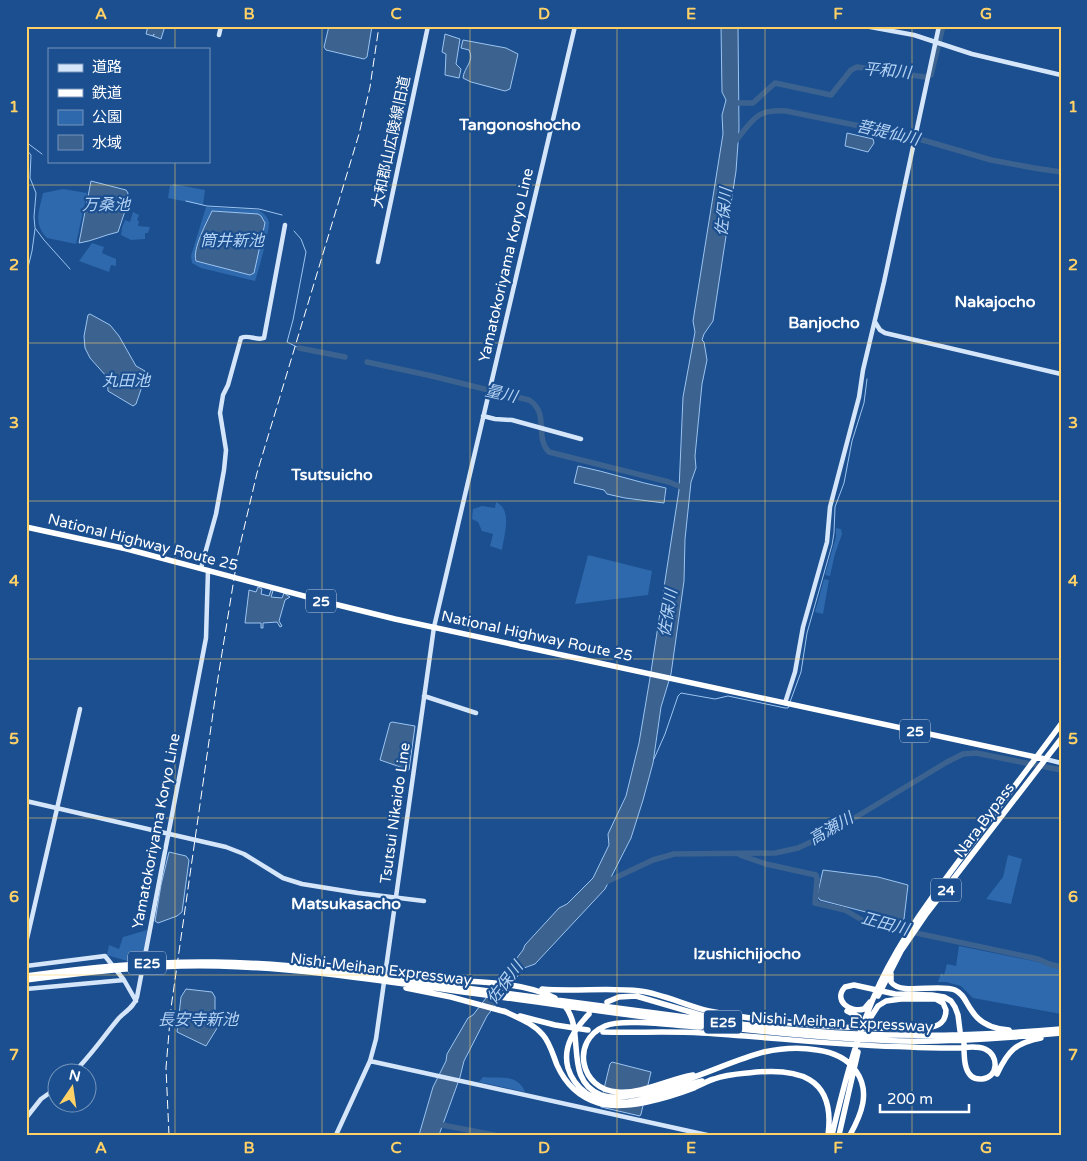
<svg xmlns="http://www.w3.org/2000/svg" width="1087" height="1161" font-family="'Varela Round','Noto Sans JP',sans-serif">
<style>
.green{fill:#2e69ad}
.water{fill:#3c6290;stroke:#9cc4f0}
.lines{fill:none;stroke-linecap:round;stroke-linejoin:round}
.stream{stroke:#9cc4f0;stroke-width:1}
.river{stroke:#3c6290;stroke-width:5.5}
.secondary{stroke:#d6e6fa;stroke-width:4.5}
.highway{stroke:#fff;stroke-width:5.5}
.rail{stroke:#fff;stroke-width:1;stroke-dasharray:9 4;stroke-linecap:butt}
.grid{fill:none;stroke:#ffd166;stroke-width:1;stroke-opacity:0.55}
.labels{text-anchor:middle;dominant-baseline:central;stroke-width:4.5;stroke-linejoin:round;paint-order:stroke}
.shield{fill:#1b4f8f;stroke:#bbcadd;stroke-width:1}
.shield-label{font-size:14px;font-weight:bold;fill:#fff}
.street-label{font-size:15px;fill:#fff;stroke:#1b4f8f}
.water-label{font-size:16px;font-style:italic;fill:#b5d3f5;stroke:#1b4f8f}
.neighbourhood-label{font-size:16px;font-weight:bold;fill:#fff;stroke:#1b4f8f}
.neatline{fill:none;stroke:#ffd166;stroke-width:2}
.grid-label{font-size:16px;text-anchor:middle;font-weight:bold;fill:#ffd166}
</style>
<rect width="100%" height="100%" fill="#1b4f8f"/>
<path class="green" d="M173 184 205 190 203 205 168 198 170 185 172 186Z
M63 189 87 193 76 244 47 238C33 223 39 212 43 193Z
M206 207 259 210C263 213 268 217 269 222 270 230 258 272 255 281L201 268 192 263 191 256Z
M133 212 139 215 137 220 139 221 138 226 150 227 148 233H145V239L131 240 121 235 122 228 125 220 130 222Z
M92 243 104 247 102 253 116 259V266L111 265 109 272 79 261Z
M496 502C513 510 504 535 502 550L490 546 493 534 482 531 478 522 472 519 473 509 482 506 495 508Z
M836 528 841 529 842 534 835 554 830 576 825 575 836 537Z
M588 555 652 571 648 595 575 604Z
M824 579 829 580 823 614 815 612Z
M1008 855 1022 859 1011 904 986 899 1003 877Z
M147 930 143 959 127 961 107 955 109 945 119 949 123 937Z
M959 946 1038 962 1061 970V1014L973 998 961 986 946 982H938L941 973 944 975 947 964 956 966Z
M483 1077C499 1079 518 1073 525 1092L479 1082Z"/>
<path class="water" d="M148 26H165L161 39 153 36 154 34 153 36 146 34Z
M329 26H372L367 57 364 59 326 50 324 47Z
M721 26H738L739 129 736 171 713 321 704 334 702 340 704 342 707 360 702 384 695 456 696 468 691 482 685 539 684 581 671 674 661 707 653 763 643 800 631 838 605 889 535 964 524 968 487 1016 464 1061 460 1077 439 1135H419L433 1087 446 1061 447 1054 468 1018 473 1015 523 950 525 945 559 908 567 904 593 878 609 845 608 834 626 796 639 743 650 678 679 490 683 397 695 332 693 321 723 134 722 115 726 100 722 92Z
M445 34 460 39 456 64 461 69 459 78 445 75 446 54 442 52Z
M463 40 506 48 518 54 510 89 505 91 471 82 463 78C464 67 475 61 469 50L461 48Z
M847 133 873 139 874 143 868 152 845 146Z
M91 181 126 190 128 193 125 211 118 232C104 235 93 241 79 243Z
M212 211 258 214 261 216 265 223 254 273 250 275 196 261C192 249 207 222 212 211Z
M90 314 110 325 119 336 136 366 145 371 146 375 136 404 133 406 108 391 107 377 90 358 85 348 84 336 88 315Z
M578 466C608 472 636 482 666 488L664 503 625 498 607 494 604 490 574 483Z
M258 587 262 589 261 594 269 596 271 590 273 591 271 597 282 598 284 593 290 597 285 600 279 621 282 626 280 627 277 622 263 623V628H261V623H245L249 590 256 592Z
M392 722 415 726 409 770 380 760 390 723Z
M169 852 186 856 189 860 182 912 177 916 158 923 155 921 161 885Z
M823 870 878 877 908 885 904 919 900 921 820 900 817 896Z
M186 989 212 992 215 997V1010L220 1019 219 1025 206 1046 177 1032 181 997Z
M612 1062 651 1072 641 1114 640 1116 601 1107 600 1105 610 1064Z"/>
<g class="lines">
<path class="stream" d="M26 142 42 154
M26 149 31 155 30 178 36 193 34 217 35 228 44 240 70 269
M186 201 207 206 259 209 282 215
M294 231 301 239 306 252 293 320 287 342 299 348
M26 276 32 251 35 229
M26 335 28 338 26 345
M790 702 801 672 807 633 832 545 834 533 835 507 844 483 852 441 864 403 867 379
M654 759 665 734 678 696 681 693 715 699 728 696 785 708H788L789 706"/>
<path class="river" d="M733 107 735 103H753L775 83 831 95 851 70 857 67 925 77 931 75 943 26
M734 143C752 122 755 108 786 111L909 136 991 160 1034 168 1061 172
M299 348 345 357
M367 362 432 376 529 400C550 413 534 437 549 452L669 482 686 489
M740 855 766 864 816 875 817 879 815 903 845 910 862 920 874 924 1038 959 1049 964 1061 967
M604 883 653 860 674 854 775 853 798 848 828 834 947 762 963 754 976 753 1061 770
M437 1124 494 1135"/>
<path class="secondary" d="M865 26 914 35 972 54 1061 75
M219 35 221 26
M378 262 428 26
M875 322 880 330 885 333 1061 374
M483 416 495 419 512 420 581 439
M201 568 216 514 224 470 226 450 220 413 223 395 228 385 241 338C248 334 257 341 264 338L285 225
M424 696 476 713
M785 703 795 672 803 627 827 542 830 507 859 397 863 370 884 282 939 26
M1045 759 1061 763
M26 801 226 847 244 854 283 878 302 884 358 893 424 901
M26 943 80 709
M26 966 105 956 124 980 136 1001
M26 989 124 980
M370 1061 707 1135
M72 1074C90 1057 103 1037 119 1018 125 1012 135 1006 137 997L206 638 208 570
M26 1118 41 1099 58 1087
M336 1135 370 1061 376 1039 434 627 575 26"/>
<path class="highway" d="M26 527 127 549 334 604 395 619 1045 759
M891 974V982C901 996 938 983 955 990 964 994 966 1003 972 1011 980 1024 994 1029 1009 1030
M26 976C89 967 151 961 214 962 301 963 387 977 473 989 534 997 594 1005 655 1013 722 1022 789 1031 857 1034 925 1037 993 1035 1061 1029
M26 980C90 972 154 964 219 966 301 968 382 981 463 992 608 1011 753 1036 899 1041 953 1042 1007 1038 1061 1033
M431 980C468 981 522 981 555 998
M406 988 451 997 506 1012
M542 989C574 992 608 987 640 991 664 994 686 1006 709 1011 780 1025 856 1030 928 1028 939 1026 946 1022 946 1010L943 1003 936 999H901L886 1001 878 1006 869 1020
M878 996 901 951 927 913 1061 739
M607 1002 619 997 636 996 704 1016
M870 1002 864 1009C849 1013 833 1000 845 987L854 985 895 994 932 995 944 997 951 1001 955 1007 958 1015 960 1031
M564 1005C587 1031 562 1079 601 1095 636 1108 726 1061 764 1052 782 1048 800 1047 817 1050 832 1052 847 1058 856 1071 871 1092 861 1115 850 1135
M504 1011C518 1018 533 1023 543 1035 550 1043 553 1055 557 1065 565 1083 579 1097 598 1103 624 1111 668 1098 694 1088 700 1085 707 1081 714 1079 725 1075 737 1074 748 1073 797 1067 836 1076 828 1135
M847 1011 859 1017 861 1026
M589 1014C575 1029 562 1046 568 1068 571 1078 578 1087 586 1093 620 1117 667 1089 702 1081
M520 1016 555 1025 588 1030
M603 1032C636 1033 669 1031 702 1033 772 1037 839 1046 910 1047 925 1048 940 1048 955 1048 965 1048 976 1045 985 1049 999 1055 999 1077 982 1079 963 1081 964 1056 964 1044
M997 1074C1008 1051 1015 1043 1041 1038
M693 1075C669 1079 642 1094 618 1092 580 1090 570 1041 605 1026 622 1018 679 1026 701 1027
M832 1135C844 1084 858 1030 880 983 904 933 937 890 970 846 1000 805 1031 765 1061 724
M839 1135 858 1052"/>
<path class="rail" d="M169 1135 166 1068 171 1008 218 678 238 554 257 473 359 134 370 87 379 26"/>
</g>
<path class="grid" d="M175 26V49M322 26V1135M470 26V1135M617 26V1135M765 26V1135M912 26V1135M175 161V1135M26 185H1061M26 343H1061M26 501H1061M26 659H1061M26 818H1061M26 975H1061"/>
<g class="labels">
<g class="shield">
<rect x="306" y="589.5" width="30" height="23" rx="4"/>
<rect x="900" y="719.5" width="30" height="23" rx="4"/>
<rect x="931" y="878.5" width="30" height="23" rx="4"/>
<rect x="128" y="951.5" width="38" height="23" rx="4"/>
<rect x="704" y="1010.5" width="38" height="23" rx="4"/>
</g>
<g class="shield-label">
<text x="321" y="601">25</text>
<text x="915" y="731">25</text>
<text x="946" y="890">24</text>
<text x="147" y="963">E25</text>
<text x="723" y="1022">E25</text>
</g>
<g class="street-label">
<text transform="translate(391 142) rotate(-78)">大和郡山広陵線旧道</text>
<text transform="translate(506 265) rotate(-77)">Yamatokoriyama Koryo Line</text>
<text transform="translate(143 542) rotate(14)">National Highway Route 25</text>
<text transform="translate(537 636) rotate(12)">National Highway Route 25</text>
<text transform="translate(395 813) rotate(-82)">Tsutsui Nikaido Line</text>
<text transform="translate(984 820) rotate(-53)">Nara Bypass</text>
<text transform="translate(156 831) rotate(-79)">Yamatokoriyama Koryo Line</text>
<text transform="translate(381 969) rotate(7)">Nishi-Meihan Expressway</text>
<text transform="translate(842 1022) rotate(3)">Nishi-Meihan Expressway</text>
</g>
<g class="water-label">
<text transform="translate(887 71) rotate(5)">平和川</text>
<text transform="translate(888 133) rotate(13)">菩提仙川</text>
<text x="106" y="205">万桑池</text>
<text transform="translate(724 212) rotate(-84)">佐保川</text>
<text x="232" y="241">筒井新池</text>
<text x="126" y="381">丸田池</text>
<text transform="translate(501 394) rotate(13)">量川</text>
<text transform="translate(668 613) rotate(-81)">佐保川</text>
<text transform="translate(831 829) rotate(-30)">高瀬川</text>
<text transform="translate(885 924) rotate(15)">正田川</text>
<text transform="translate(505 983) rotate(-53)">佐保川</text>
<text x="198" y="1020">長安寺新池</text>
</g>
<g class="neighbourhood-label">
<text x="520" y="125">Tangonoshocho</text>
<text x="995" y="302">Nakajocho</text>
<text x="824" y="323">Banjocho</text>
<text x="332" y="475">Tsutsuicho</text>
<text x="346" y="904">Matsukasacho</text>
<text x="747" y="954">Izushichijocho</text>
</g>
</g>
<rect width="1087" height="1161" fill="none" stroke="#1b4f8f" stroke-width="55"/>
<rect x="48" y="48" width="162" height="115" fill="#1b4f8f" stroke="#7695bc"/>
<rect x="58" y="64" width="25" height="8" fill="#d6e6fa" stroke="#7695bc"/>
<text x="92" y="72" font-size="15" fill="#ffffff">道路</text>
<rect x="58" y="89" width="25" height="8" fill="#ffffff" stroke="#7695bc"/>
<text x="92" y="98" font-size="15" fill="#ffffff">鉄道</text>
<rect x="58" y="110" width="25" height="15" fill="#2e69ad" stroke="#7695bc"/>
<text x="92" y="122" font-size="15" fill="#ffffff">公園</text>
<rect x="58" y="135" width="25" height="15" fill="#3c6290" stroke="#7695bc"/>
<text x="92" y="148" font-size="15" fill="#ffffff">水域</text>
<g transform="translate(72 1088) rotate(13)"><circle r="24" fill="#1b4f8f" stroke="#7695bc"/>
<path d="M0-4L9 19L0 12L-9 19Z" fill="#ffd166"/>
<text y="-8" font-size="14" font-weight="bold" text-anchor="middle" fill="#ffffff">N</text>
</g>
<path d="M880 1104v8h89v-8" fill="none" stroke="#ffffff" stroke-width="2.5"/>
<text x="887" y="1104" font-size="15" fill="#ffffff" stroke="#1b4f8f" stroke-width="4" paint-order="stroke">200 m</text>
<rect x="28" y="28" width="1032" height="1106" class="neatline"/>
<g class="grid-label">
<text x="101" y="19">A</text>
<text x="249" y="19">B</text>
<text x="396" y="19">C</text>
<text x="544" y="19">D</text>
<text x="691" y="19">E</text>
<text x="838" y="19">F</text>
<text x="986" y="19">G</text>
<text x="14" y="112">1</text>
<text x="1073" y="112">1</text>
<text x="14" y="270">2</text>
<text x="1073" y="270">2</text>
<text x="14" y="428">3</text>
<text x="1073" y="428">3</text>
<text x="14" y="586">4</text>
<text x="1073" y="586">4</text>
<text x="14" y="744">5</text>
<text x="1073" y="744">5</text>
<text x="14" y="902">6</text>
<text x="1073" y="902">6</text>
<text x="14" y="1060">7</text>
<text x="1073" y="1060">7</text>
<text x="101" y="1153">A</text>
<text x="249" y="1153">B</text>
<text x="396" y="1153">C</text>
<text x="544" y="1153">D</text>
<text x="691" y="1153">E</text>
<text x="838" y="1153">F</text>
<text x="986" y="1153">G</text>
</g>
</svg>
